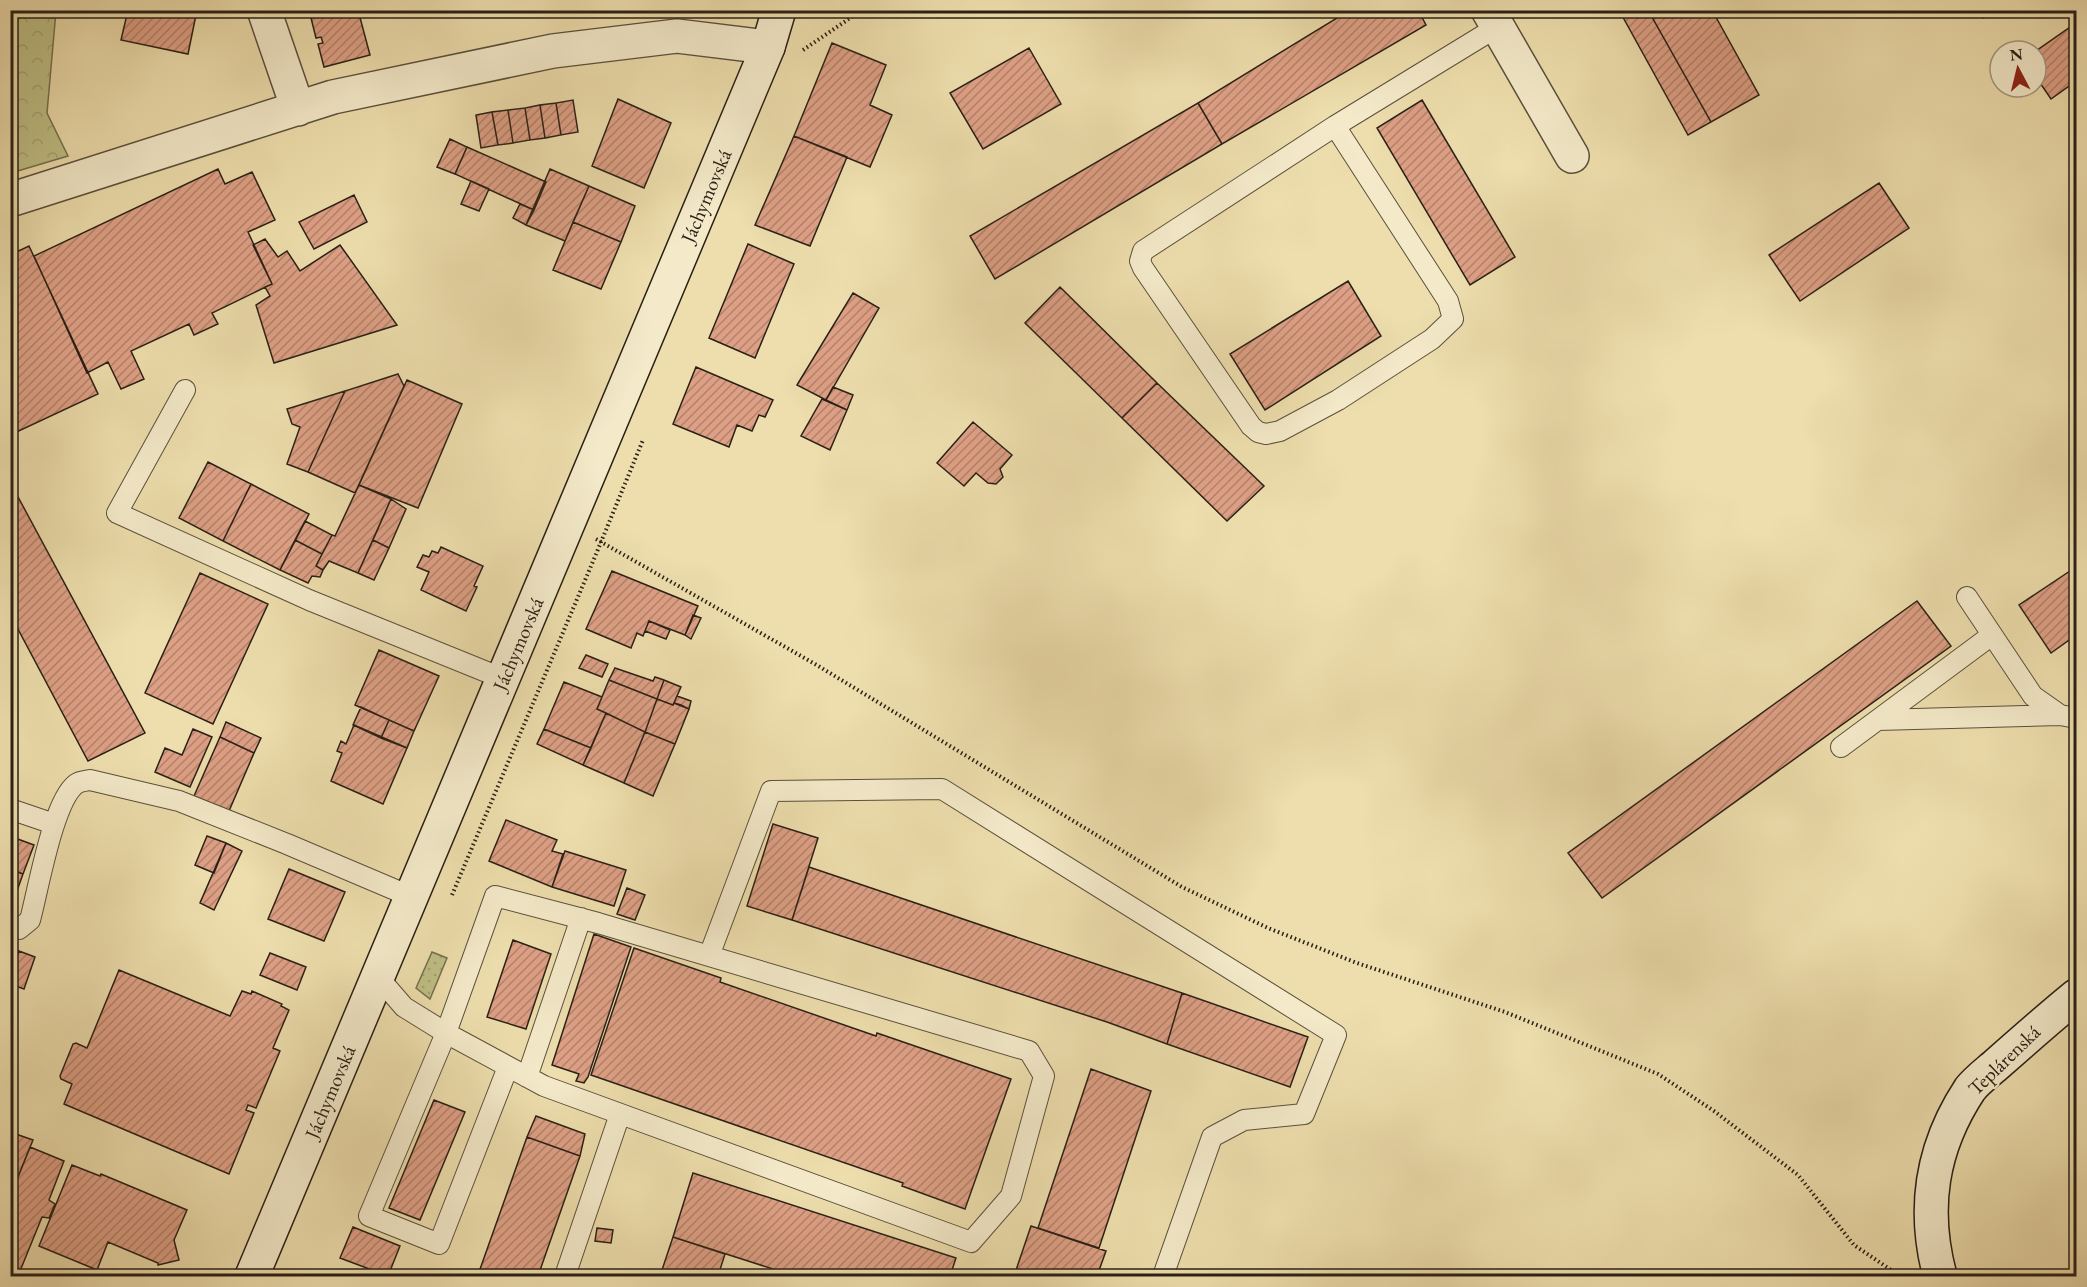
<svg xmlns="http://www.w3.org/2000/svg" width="2087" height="1287" font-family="'EB Garamond',serif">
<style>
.grass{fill:url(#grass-dots);stroke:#74704e;stroke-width:1.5}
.forest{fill:url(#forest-crowns);stroke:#74704e;stroke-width:1.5}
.building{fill:url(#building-hatch);stroke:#292016;stroke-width:1.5}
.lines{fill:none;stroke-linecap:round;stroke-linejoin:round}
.lane-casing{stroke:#5a503c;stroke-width:22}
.street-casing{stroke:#5a503c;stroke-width:36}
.secondary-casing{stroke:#292016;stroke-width:36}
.path{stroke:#292016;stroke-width:4;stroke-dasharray:1.5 3;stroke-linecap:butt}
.lane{stroke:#f4eaca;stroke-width:20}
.street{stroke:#f4eaca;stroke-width:33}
.secondary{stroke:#f4eaca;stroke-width:33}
.labels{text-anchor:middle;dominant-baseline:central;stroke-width:4.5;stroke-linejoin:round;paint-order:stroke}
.street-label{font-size:20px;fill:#292016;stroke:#f4eaca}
</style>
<defs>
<pattern id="grass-dots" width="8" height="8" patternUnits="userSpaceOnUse" patternTransform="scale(1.5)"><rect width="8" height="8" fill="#bfbf85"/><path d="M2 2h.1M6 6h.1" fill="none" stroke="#a4a472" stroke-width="1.8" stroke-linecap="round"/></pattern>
<pattern id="forest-crowns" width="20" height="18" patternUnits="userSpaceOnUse" patternTransform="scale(1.5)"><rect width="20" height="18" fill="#bfbf85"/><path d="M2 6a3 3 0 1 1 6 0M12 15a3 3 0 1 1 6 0" fill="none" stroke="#a4a472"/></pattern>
<pattern id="building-hatch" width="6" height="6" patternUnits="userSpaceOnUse" patternTransform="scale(1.5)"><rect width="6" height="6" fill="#dea085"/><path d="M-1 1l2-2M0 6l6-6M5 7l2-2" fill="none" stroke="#b4826c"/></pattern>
</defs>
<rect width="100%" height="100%" fill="#eedead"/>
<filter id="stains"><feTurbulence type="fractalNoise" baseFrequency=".00333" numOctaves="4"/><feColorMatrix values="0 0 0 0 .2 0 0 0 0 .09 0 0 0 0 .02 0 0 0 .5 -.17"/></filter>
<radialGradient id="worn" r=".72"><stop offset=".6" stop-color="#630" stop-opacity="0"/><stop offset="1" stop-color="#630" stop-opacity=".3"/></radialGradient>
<path class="grass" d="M432 952 447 958 430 999 416 988Z"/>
<path class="forest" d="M11 10 56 11 47 113 68 156 11 173Z"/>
<path class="building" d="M128 10H197L188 54 121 40Z
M309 10H358L370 55 324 67 318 44 323 43 321 37 316 38Z
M1350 10H1418L1426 25 1222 144 1198 103Z
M1619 10H1648L1711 122 1688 135Z
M1648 10H1712L1759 95 1711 122Z
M1977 10H1992L1983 18Z
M2076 23V81L2051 99 2036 77V51Z
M832 43 886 65 870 105 892 115 870 167 794 136Z
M1029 48 1061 104 983 149 950 93Z
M618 99 671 123 644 188 592 166Z
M573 100 578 132 561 135 556 103Z
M1422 100 1515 257 1470 285 1377 128Z
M556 103 561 135 545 138 540 105Z
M1198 103 1222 144 995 279 970 236Z
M540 105 545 138 530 140 525 108Z
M525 108 530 140 513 143 508 110Z
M508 110 513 143 498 145 492 112Z
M492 112 498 145 481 148 476 115Z
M794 136 847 157 810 246 755 225Z
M450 139 467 147 455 174 437 167Z
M467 147 546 182 534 210 455 174Z
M218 169 225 184 252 172 275 220 248 232 272 284 212 313 218 324 194 335 189 324 131 351 144 379 121 389 108 362 87 373 34 256Z
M550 169 589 186 565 241 526 225Z
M471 181 489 189 479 211 461 204Z
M1879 183 1909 228 1800 301 1769 255Z
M589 186 635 206 621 242 573 222Z
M354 195 367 222 314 249 299 222Z
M520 204 534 210 526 225 513 218Z
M573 222 621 242 601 289 553 270Z
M265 239 278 257 287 251 300 271 340 245 397 325 274 363 256 305 270 296 265 287 272 284 253 245Z
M748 244 794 264 755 358 709 338Z
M29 246 98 394 10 435V255Z
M1348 281 1381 336 1265 410 1230 354Z
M1060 287 1157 383 1122 418 1025 323Z
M853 293 879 308 826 400 797 385Z
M696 367 773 400 765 417 759 415 752 431 737 425 729 447 673 424Z
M398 374 404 386 355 493 308 472 345 391Z
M407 380 462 404 418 508 359 485Z
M1157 383 1264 486 1227 521 1122 418Z
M833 387 853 395 847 410 826 400Z
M345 391 308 472 287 464 300 427 292 424 287 409Z
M822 399 847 410 830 450 801 436Z
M973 422 1012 455 1000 469 1003 477 996 484 988 483 976 473 964 486 937 463Z
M208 462 251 484 223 541 179 518Z
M10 482 145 733 88 761 10 614Z
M251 484 309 514 280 570 223 541Z
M359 485 391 499 358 573 329 561 323 570 316 566 332 535 335 536Z
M391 499 406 509 389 548 373 540Z
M305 521 332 535 322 554 295 540Z
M295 540 322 554 316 566 323 570 320 577 312 576 308 583 280 570Z
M373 540 389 548 374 580 358 573Z
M441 547 483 566 474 586 477 587 466 611 421 590 429 572 417 567 423 555 429 557 432 551 438 553Z
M2073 569 2076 574V635L2051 653 2019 605Z
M612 571 698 606 685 635 649 621 643 636 637 633 631 648 586 629Z
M200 573 268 604 213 724 145 693Z
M1917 601 1951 646 1602 898 1568 853Z
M693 615 701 618 691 639 685 635Z
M649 621 670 630 666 639 645 631Z
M379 650 439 676 414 731 355 705Z
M586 655 608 664 602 677 579 668Z
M615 668 653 681 655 677 664 680 657 699 609 680Z
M609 680 657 699 645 732 597 709Z
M664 680 681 687 673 705 657 699Z
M564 682 602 697 597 709 606 713 591 748 544 729Z
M677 696 691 701 689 709 674 703Z
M657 699 673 705 674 703 681 705 689 709 675 744 645 732Z
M361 707 389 720 381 738 353 725Z
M606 713 645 732 624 783 583 765Z
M389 720 414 731 407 748 381 738Z
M226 722 261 738 254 753 220 737Z
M354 725 407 748 383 804 331 781 342 753 337 751 341 741 346 744Z
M193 729 212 737 190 787 155 772 165 748 182 755Z
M544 729 591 748 583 765 537 744Z
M645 732 675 744 653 796 624 783Z
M220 737 254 753 229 811 194 796Z
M506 820 557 840 552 851 563 854 552 887 489 861Z
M773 824 818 838 792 920 747 906Z
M10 836 15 838 10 852Z
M207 836 226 843 214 873 195 865Z
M15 838 34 845 23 874 10 869V852Z
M226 843 242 851 214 910 200 903Z
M565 851 626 870 614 906 552 887Z
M809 867 1182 993 1167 1044 1107 1022 792 920Z
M10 869 23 874 12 905 10 904Z
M289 869 345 892 324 941 268 919Z
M627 888 645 895 635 920 617 914Z
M594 934 631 947 588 1077 584 1083 576 1081 579 1074 552 1065Z
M513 940 551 954 526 1029 487 1017Z
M10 948 19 951 10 976Z
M634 948 721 978 720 982 876 1036 877 1033 1011 1079 965 1209 902 1186 903 1183 591 1075Z
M19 951 35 957 24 989 10 984V976Z
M270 953 306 967 297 990 260 975Z
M119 970 230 1016 242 991 251 994 252 991 282 1004 281 1006 289 1010 273 1048 280 1051 256 1108 248 1105 246 1110 254 1113 229 1174 64 1104 72 1084 61 1079 60 1076 73 1044 76 1043 87 1048Z
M1182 993 1308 1037 1290 1087 1167 1044Z
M1091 1069 1151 1091 1099 1248 1038 1228Z
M434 1100 465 1112 420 1220 389 1208Z
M536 1116 585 1134 580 1156 527 1137Z
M10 1132 33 1140 10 1197Z
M527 1137 580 1156 538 1276H491L479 1272Z
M30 1147 64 1161 49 1200 55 1204 49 1218 42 1217 18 1276 10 1273V1197Z
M72 1165 100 1176 101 1174 187 1210 174 1240 179 1260 158 1265V1263L108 1242 97 1270 39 1246Z
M693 1173 956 1258 950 1276H795L673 1237Z
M1031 1226 1106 1251 1097 1276H1014Z
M353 1227 400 1246 388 1276 340 1258Z
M597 1228 613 1230 611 1243 595 1241Z
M673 1237 725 1254 718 1276H660Z"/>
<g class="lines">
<defs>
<path id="lane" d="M1335 126 1448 301 1453 319 1432 339 1338 400 1280 431 1266 434 1258 432 1251 426 1143 268 1140 261 1143 251 1335 126 1497 27
M185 390 117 513 309 600 504 679
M1967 597 2033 696 2060 715 2076 718
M1878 720 2060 715
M1841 747 1992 635
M10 809 54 824
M10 927 19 929 30 920C38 891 53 801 76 784 80 781 85 781 90 780L179 801 287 844 412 897
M709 956 771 791 942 789 1336 1035 1304 1114 1244 1120 1212 1137 1163 1276
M378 977 404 1007 446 1033 544 1086 971 1242 1011 1196 1044 1076 1029 1051 598 923 495 896 446 1033 369 1216 439 1244 508 1067
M527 1077 581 918
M565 1276 620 1114"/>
<path id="street" d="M264 10 298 109
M1488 10 1572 156
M10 200 333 97 553 51 677 36 768 47"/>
<path id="secondary" d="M252 1276 768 47 779 10
M1940 1276C1922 1209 1931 1148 1970 1089 1977 1080 1988 1072 1997 1064 2023 1041 2049 1018 2076 996"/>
</defs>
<use href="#lane" class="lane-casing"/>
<use href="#street" class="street-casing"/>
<use href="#secondary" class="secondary-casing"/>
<path class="path" d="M803 50 862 10
M596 539 815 664 1182 887 1268 928 1357 963 1505 1012 1658 1074 1714 1111 1798 1175 1854 1245 1900 1276
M452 895 594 559 643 440"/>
<use href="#lane" class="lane"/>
<use href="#street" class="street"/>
<use href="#secondary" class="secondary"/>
</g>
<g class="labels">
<g class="street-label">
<text transform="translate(706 196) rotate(-67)">Jáchymovská</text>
<text transform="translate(518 644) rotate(-67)">Jáchymovská</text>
<text transform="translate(2004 1060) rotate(-44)">Teplárenská</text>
<text transform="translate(330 1092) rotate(-67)">Jáchymovská</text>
</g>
</g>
<rect width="2087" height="1287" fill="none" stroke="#eedead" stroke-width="36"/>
<rect x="12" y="12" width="2063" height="1263" fill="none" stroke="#292016" stroke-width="3"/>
<rect x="18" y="18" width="2051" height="1251" fill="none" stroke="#292016" stroke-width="1.5"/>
<g transform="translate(2018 69) rotate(353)"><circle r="28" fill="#f4eaca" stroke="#a39982" stroke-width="1.5"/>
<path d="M0-4.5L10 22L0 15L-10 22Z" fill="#8f2418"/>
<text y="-9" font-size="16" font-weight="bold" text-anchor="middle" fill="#292016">N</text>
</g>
<rect width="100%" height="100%" filter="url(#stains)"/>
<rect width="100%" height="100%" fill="url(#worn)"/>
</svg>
